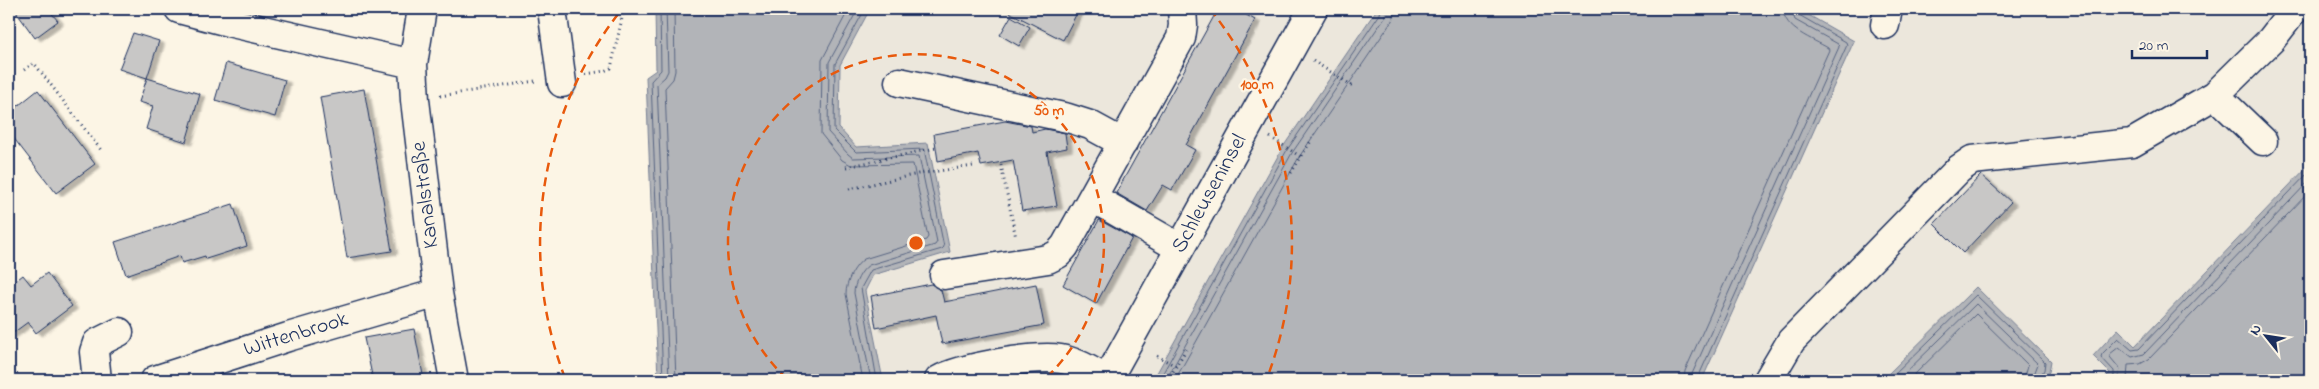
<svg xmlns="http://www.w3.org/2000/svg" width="2319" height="389" font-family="'Indie Flower',sans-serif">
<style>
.built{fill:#ece7dc}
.water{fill:#b2b4b8;stroke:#767f94}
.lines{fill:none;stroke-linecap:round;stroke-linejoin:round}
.shore{stroke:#576482;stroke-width:1}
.building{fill:#c8c7c6;stroke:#1b2f5e;filter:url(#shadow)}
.minor-casing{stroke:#1b2f5e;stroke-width:31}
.path{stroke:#1b2f5e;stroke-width:3;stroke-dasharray:1 4;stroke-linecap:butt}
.minor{stroke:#fcf5e5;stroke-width:28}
.ring{fill:none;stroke:#e8590c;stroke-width:2.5;stroke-dasharray:9 6}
.labels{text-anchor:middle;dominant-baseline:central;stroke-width:4.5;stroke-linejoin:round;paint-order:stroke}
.street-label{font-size:22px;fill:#1b2f5e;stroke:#fcf5e5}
.centre{fill:#e8590c;stroke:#fcf5e5;stroke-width:2.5}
.ring-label{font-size:15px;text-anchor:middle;font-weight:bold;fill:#e8590c;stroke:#fcf5e5;stroke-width:4.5;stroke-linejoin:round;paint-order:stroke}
</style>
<defs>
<filter id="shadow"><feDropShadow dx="5.5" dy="3" stdDeviation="1" flood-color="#0004"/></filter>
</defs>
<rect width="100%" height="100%" fill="#fcf5e5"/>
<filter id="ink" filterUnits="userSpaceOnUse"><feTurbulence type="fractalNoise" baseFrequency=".02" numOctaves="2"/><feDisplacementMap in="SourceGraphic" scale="10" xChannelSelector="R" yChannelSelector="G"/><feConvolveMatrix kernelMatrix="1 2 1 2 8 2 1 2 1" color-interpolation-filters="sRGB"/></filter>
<g filter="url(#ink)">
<path class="built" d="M870 9H1377L1283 147 1153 380H883L865 291 873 275 950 252 928 143 856 147 839 128 840 65Z
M1798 9H2310V164L2135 346 2118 329 2093 356 2110 373 2103 380H2042L2049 372 1907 356 1882 380H1702L1854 41Z"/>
<path class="water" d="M655 9H870L840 65 839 128 856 147 928 143 950 252 873 275 865 291 883 380H658L646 77 656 70Z
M1377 9H1798L1854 41 1702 380H1153L1283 147Z
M2310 164V380H2103L2110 373 2093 356 2118 329 2135 346Z
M1976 287 2051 361 2049 372 2042 380H1882Z"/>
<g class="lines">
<path class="shore" d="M660 9 661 70 651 81 663 380
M666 9 668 71 665 77 657 84 669 380
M674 9 675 71 673 79 665 88 676 380
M849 9 822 60 821 134 842 160 851 165 913 164 928 237 926 240 864 259C854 266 846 282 846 294L863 380
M858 9 829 62 828 132 848 154 853 158 919 156 937 242 935 245 869 265C861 270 854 284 854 293L871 380
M865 9 835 64 834 130 856 152 924 149 944 247 942 249 871 270 861 288 877 380
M1159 380 1287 150 1380 14 1381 9
M1166 380 1292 153 1385 17 1388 9
M1175 380 1299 157 1392 21 1395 9
M1684 380 1685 371 1829 50 1828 48C1813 39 1784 30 1783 9
M1691 380 1692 374 1839 47 1838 44 1795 20 1791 9
M1697 380 1847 45 1846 42 1799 15 1797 9
M1889 380 1976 295 2045 362 2044 370 2038 380
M1898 380 1976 304 2038 364 2032 380
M1909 380 1976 314 2028 365 2024 380
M2110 380 2114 376V371L2101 357 2102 354 2118 338 2132 350 2139 349 2310 171
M2118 380 2120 369 2110 357V354L2119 347 2132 357 2144 354 2310 180
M2127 380 2128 365 2140 364 2149 359 2310 191"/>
</g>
<path class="building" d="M14 9H48L58 21 35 38Z
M1003 9H1079L1063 40Z
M1218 9H1236L1255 20 1186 145 1195 150 1172 190 1163 185 1147 211 1116 193Z
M1011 16 1030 27 1019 46 1000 35Z
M133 33 159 41 147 78 119 69Z
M226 63 285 80 275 117 215 100Z
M147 78 200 94 186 142 146 129 153 106 139 102Z
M364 89 392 251 347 258 320 97Z
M38 90 95 164 56 193 9 132V113Z
M1005 121 1031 126 1032 132 1045 129 1065 133 1067 148 1047 152 1057 206 1022 211 1013 160 981 166 978 153 938 161 934 134Z
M1981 175 2011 202 1963 253 1934 224Z
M233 204 247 246 206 259 205 256 182 263 180 256 126 275 115 242Z
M1099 220 1132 238 1096 304 1063 285Z
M47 273 72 306 36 333 28 322 9 336V286L23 275 31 285Z
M931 284 941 290 944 302 1036 284 1044 325 942 344 936 315 876 328 871 296Z
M414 329 424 380H373L364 338Z"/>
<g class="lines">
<defs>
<path id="minor" d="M179 9 232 23 413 64
M422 9 413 64 415 100 438 293 454 380
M552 9 562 83
M1885 25 1888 9
M899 82 1068 118 1090 125 1123 143
M2263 141 2215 95 2271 40 2295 9
M1093 198 1180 248
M944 275 1048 259 1058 254 1065 246 1181 38 1183 25 1182 9
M97 380 94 352 97 343 119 332
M155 380 288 337 438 293
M939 380C962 367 1035 355 1061 359 1078 362 1093 372 1107 380
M1107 380 1313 9
M1768 380 1791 341 1959 169 1972 160 2132 143 2215 95"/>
</defs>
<use href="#minor" class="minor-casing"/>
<path class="path" d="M1313 61 1353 86
M24 70 34 63 101 150
M586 74 604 71 611 68 624 9
M440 96 535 81
M1270 137 1301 157
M1001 165 1016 238
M846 167 936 148
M1291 173 1311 141
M849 189 918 174 973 166
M1157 356 1176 366
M1168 380 1188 346"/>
<use href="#minor" class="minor"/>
</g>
</g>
<g class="ring">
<path d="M787 379A188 188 0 1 1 1045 379"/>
<path d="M565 378A376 376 0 0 1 622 9M1210 9A376 376 0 0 1 1267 378"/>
</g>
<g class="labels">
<g class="street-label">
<text transform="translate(1210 194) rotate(-61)">Schleuseninsel</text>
<text transform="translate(426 195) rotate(-97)">Kanalstraße</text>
<text transform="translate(296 335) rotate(-17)">Wittenbrook</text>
</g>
</g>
<circle cx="916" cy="243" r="8" class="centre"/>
<g class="ring-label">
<text x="1257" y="89">100 m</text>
<text x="1049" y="115">50 m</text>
</g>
<rect width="2319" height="389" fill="none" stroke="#fcf5e5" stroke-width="30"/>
<rect x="15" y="15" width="2289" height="359" fill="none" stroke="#1b2f5e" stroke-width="2" filter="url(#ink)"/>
<g transform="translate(2266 336) rotate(300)" stroke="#fcf5e5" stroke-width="4" paint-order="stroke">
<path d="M0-4L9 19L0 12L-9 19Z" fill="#1b2f5e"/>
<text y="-8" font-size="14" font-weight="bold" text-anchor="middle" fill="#1b2f5e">N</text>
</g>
<path d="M2132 50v8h75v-8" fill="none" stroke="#1b2f5e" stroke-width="2.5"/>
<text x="2139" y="50" font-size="15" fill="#1b2f5e" stroke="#fcf5e5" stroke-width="4" paint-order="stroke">20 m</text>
</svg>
